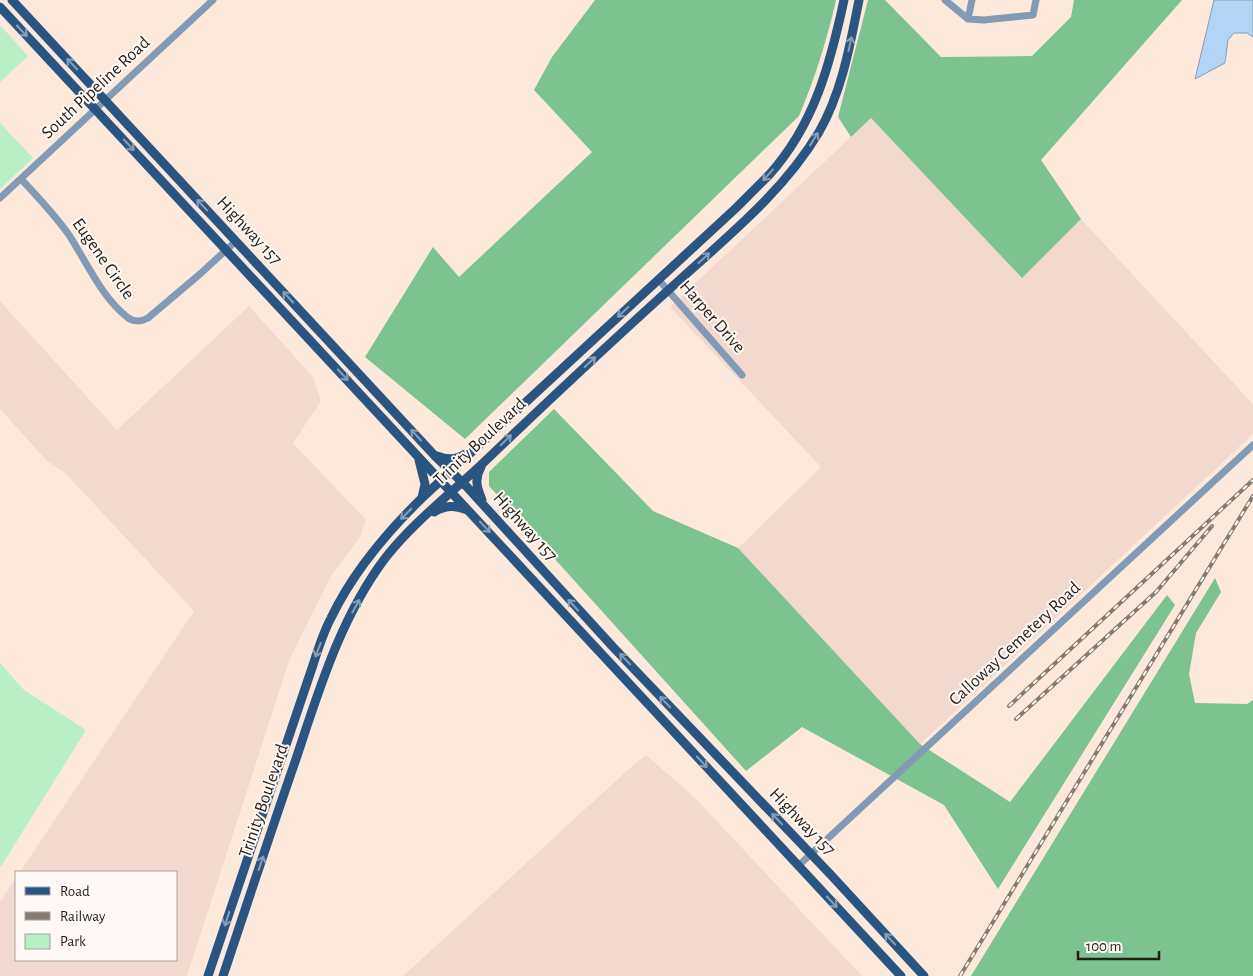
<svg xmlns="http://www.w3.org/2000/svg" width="1253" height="976" font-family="'Alegreya Sans',sans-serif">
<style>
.industrial{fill:#f2d9d0}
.green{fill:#b8efc6}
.forest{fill:#7cc391}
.water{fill:#b2d4f7;stroke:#889db4}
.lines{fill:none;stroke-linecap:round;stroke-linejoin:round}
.minor{stroke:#839ab4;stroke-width:7}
.major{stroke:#2b5581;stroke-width:9}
.rail-casing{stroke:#877a70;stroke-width:4}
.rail{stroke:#fef9f6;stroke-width:2;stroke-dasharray:5.5;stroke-linecap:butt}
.oneway{stroke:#8a9fb6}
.labels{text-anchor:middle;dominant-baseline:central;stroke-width:4;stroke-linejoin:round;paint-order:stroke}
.street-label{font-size:18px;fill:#251d16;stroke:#fef9f6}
</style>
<rect width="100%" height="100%" fill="#fce9db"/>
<path class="industrial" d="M871 118 1022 278 1081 219 1253 404V434L920 744 738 548 821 467 670 307Z
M0 301 117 430 249 306 313 377 321 401 293 443 366 520 360 537 331 576 289 661 187 976H0V902L16 878V960H176V872H20L194 611 65 473 47 461 0 409Z
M646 755 695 798 862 976H403L631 767Z"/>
<path class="green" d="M0 25 28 56 0 82Z
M0 123 33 158 0 189Z
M0 663 24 690 86 730 0 868Z"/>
<path class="forest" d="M595 0H836C827 40 815 78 799 116L465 439 365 357 433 247 459 277 592 152 534 90 552 57Z
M868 0H885L941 57 1032 56 1071 17 1074 0H1182L1041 160 1081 219 1022 278 871 118 851 137 838 117Z
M554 409 653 511 738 548 920 744 1010 802 1167 595 1175 605 998 889 944 805 802 727 746 771 489 486V472Z
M1215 578 1221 592 1196 633 1189 674 1195 703 1247 704 1253 700V976H971Z"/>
<path class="water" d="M1214 0H1253V37L1247 33H1234L1228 40 1225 63 1195 79Z"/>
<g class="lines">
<path class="minor" d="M945 0 968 19 984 20 1033 15 1036 0
M968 19 972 0
M21 179C38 197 55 215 69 235 86 261 102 298 127 317 133 322 141 322 148 318L200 274 236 241
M0 198 213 0
M658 279 742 375
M798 866 1253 445"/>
<path class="major" d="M12 0 435 456 467 487 613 647 831 875 924 976
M0 7 901 976
M437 456C448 460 455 460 465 454
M419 460 425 484 422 498
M481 467C474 479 477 488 482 500
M434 512C446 505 454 505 467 510
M208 976 313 665C318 649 323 633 331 618 353 572 385 534 422 498L736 208C747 197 758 186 769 175 814 125 830 65 844 0
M223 976C247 904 271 831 296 759 319 690 341 616 386 557 414 522 449 495 481 465 548 401 615 338 684 276 733 232 785 189 819 132 842 92 850 45 859 0"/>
<defs>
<path id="rail" d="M1009 706 1253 480
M1016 719 1156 592 1212 526
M960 976 1253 496"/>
</defs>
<use href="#rail" class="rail-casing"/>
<use href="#rail" class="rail"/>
</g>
<defs><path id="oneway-shaft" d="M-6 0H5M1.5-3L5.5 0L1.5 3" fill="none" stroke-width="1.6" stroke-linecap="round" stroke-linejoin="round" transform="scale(1.25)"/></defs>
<g class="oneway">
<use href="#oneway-shaft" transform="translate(22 31) rotate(47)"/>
<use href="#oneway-shaft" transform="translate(850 44) rotate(-78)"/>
<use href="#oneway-shaft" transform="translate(72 64) rotate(-133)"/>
<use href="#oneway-shaft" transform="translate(814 139) rotate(-58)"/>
<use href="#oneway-shaft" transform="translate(129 145) rotate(47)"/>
<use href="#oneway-shaft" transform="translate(768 175) rotate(132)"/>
<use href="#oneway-shaft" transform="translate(202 205) rotate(-133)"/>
<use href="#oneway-shaft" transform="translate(704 258) rotate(-43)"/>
<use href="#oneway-shaft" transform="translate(288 297) rotate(-133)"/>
<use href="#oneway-shaft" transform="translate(623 312) rotate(137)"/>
<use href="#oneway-shaft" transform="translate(590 362) rotate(-43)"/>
<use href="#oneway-shaft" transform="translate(343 375) rotate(47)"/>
<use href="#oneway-shaft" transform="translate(416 435) rotate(-133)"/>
<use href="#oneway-shaft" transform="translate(506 440) rotate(-44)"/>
<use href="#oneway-shaft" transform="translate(406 514) rotate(135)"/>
<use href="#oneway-shaft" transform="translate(485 527) rotate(47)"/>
<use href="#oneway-shaft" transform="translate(573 605) rotate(-133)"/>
<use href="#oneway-shaft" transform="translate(356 606) rotate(-61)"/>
<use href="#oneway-shaft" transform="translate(318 650) rotate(111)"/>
<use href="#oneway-shaft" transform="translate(625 659) rotate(-134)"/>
<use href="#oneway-shaft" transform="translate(665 702) rotate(-134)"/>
<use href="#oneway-shaft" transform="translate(702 762) rotate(47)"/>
<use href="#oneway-shaft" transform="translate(777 819) rotate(-134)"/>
<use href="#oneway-shaft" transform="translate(261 863) rotate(-71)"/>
<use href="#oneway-shaft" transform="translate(832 902) rotate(47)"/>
<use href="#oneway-shaft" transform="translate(227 919) rotate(108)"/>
<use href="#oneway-shaft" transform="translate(890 939) rotate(-133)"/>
</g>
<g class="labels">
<g class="street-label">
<text transform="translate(96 88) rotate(-43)">South Pipeline Road</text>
<text transform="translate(249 231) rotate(47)">Highway 157</text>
<text transform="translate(103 259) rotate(55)">Eugene Circle</text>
<text transform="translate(712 317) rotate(49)">Harper Drive</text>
<text transform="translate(480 442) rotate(-43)">Trinity Boulevard</text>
<text transform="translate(525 527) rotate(48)">Highway 157</text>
<text transform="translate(1015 644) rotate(-43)">Calloway Cemetery Road</text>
<text transform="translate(264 801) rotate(-71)">Trinity Boulevard</text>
<text transform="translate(802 822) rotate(46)">Highway 157</text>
</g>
</g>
<rect x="15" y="871" width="162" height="90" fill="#fef9f6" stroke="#a7a19c"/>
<rect x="25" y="887" width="25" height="8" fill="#2b5581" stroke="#a7a19c"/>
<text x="60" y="896" font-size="15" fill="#251d16">Road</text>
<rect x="25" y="912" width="25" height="8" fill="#877a70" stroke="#a7a19c"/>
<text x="60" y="921" font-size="15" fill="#251d16">Railway</text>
<rect x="25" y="934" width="25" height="15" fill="#b8efc6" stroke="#a7a19c"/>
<text x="60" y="946" font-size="15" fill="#251d16">Park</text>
<path d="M1078 951v8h81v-8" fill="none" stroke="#251d16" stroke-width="2.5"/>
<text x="1086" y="951" font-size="15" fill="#251d16" stroke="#fef9f6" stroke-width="4" paint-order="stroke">100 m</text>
</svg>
